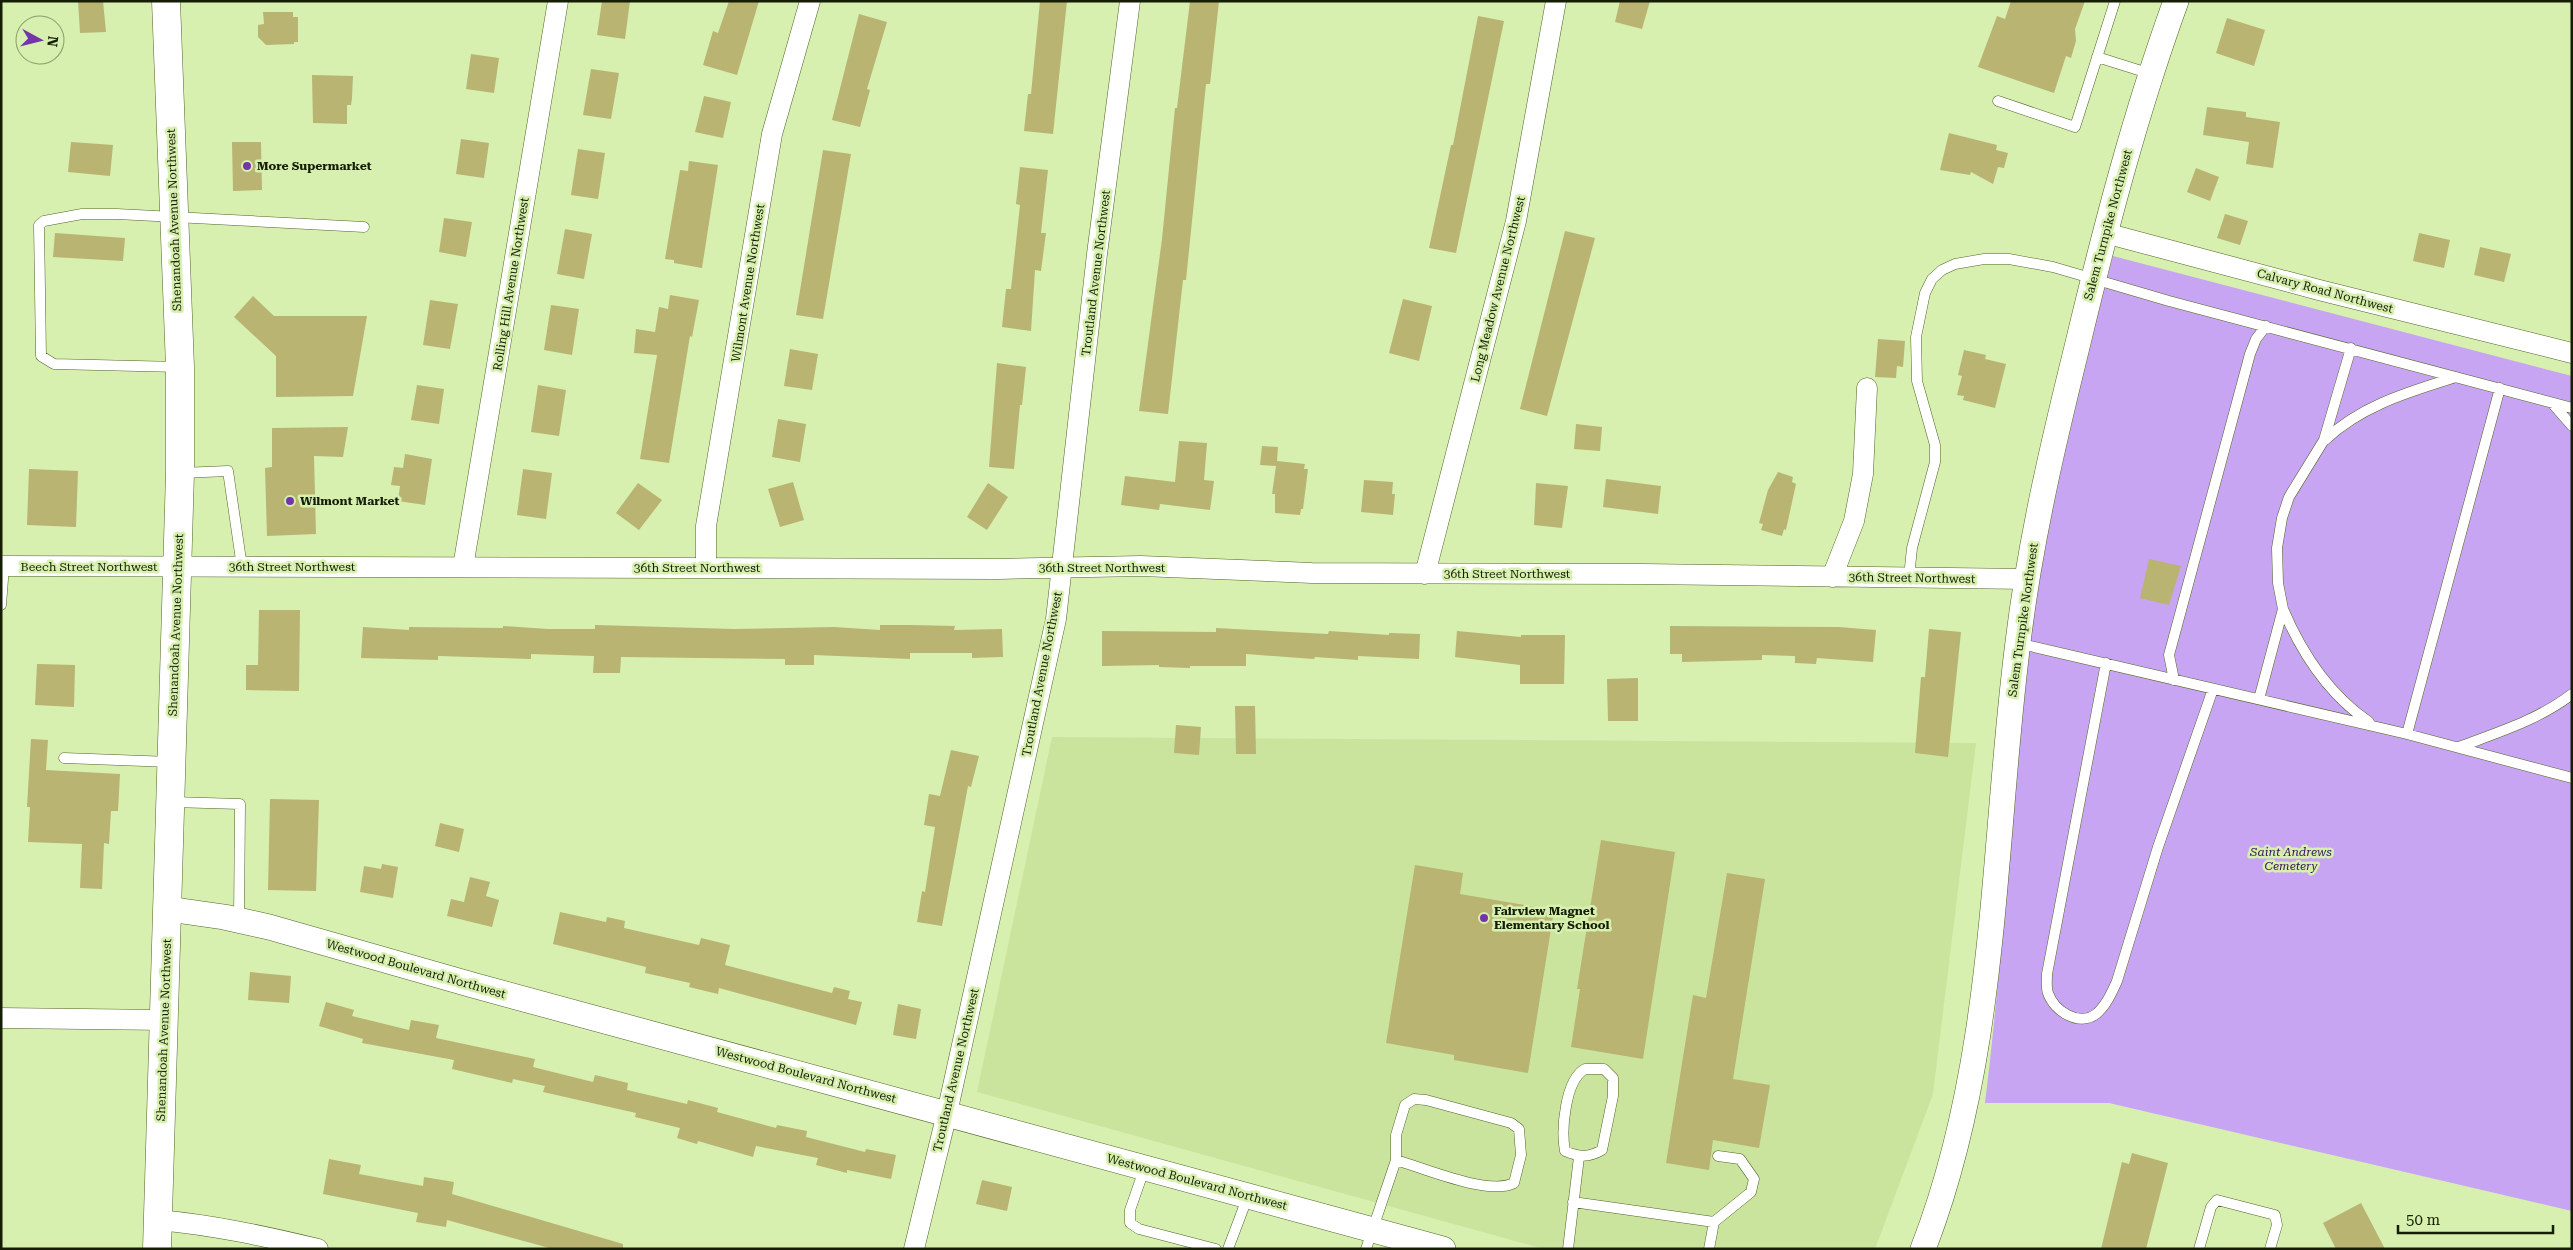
<svg xmlns="http://www.w3.org/2000/svg" width="2573" height="1250" font-family="'Roboto Serif',serif">
<style>
.built{fill:#cae49d}
.green{fill:#c8a5f2}
.building{fill:#b9b471}
.lines{fill:none;stroke-linecap:round;stroke-linejoin:round}
.service-casing{stroke:#506428;stroke-width:11}
.minor-casing{stroke:#506428;stroke-width:21}
.tertiary-casing{stroke:#506428;stroke-width:26}
.secondary-casing{stroke:#506428;stroke-width:29}
.service{stroke:#fff;stroke-width:10}
.minor{stroke:#fff;stroke-width:20}
.tertiary{stroke:#fff;stroke-width:25}
.secondary{stroke:#fff;stroke-width:28}
.poi-dot{fill:#7435aa;stroke:#d7f0af;stroke-width:2}
.labels{text-anchor:middle;dominant-baseline:central;stroke-width:5;stroke-linejoin:round;paint-order:stroke}
.poi-label{font-size:12px;font-weight:bold;fill:#151d05;stroke:#d7f0af;text-anchor:start}
.street-label{font-size:12px;fill:#151d05;stroke:#d7f0af}
.park-label{font-size:12px;font-style:italic;fill:#390d5a;stroke:#d7f0af}
</style>
<rect width="100%" height="100%" fill="#d7f0af"/>
<path class="built" d="M1052 737 1976 743 1933 1094 1875 1249H1544L977 1092Z"/>
<path class="green" d="M2113 256 2572 376V1211L2109 1103H1985C2003 958 2011 811 2027 665 2044 527 2077 391 2113 256Z"/>
<path class="building" d="M78 1H103L106 32 80 33Z
M602 1H630L625 39 597 35Z
M729 1H759L737 75 703 65 713 31 718 33Z
M1040 1H1067L1053 134 1024 131 1028 94H1031Z
M1190 1H1219L1210 84H1206L1186 280H1183L1168 414 1139 411 1162 239 1175 108H1177Z
M1620 1H1650L1642 29 1615 22Z
M2011 1H2085L2075 29 2076 41 2071 58 2066 56 2054 93 1978 67 1997 16 2005 19Z
M263 12H293V17H298V42H294V44L266 45 258 37V25L264 24Z
M859 14 887 22 867 89 870 90 860 127 832 120Z
M1478 16 1504 21 1456 253 1429 248 1451 145H1453Z
M2227 18 2265 30 2254 66 2216 53Z
M471 54 499 58 494 93 466 89Z
M591 69 619 73 611 119 583 115Z
M312 75 353 76 352 98 351 105H347V124L313 123Z
M704 96 731 102 723 138 695 132Z
M2207 107 2246 112V117L2280 122 2273 168 2246 164 2249 142 2203 135Z
M1949 133 1997 145 1996 150 2008 153 2004 168 1998 167 1993 184 1971 172 1970 175 1940 170Z
M461 139 489 143 484 178 456 174Z
M71 142 113 145 110 176 68 172Z
M232 142H261L262 190 233 191Z
M578 149 605 153 598 199 571 195Z
M823 150 851 154 823 319 796 315Z
M689 161 718 165 702 268 674 263V260L665 259 680 170 688 171Z
M1020 167 1048 170 1041 233H1046L1041 271 1035 270 1031 331 1002 327 1006 289H1011L1020 205 1016 204Z
M2196 168 2219 177 2210 201 2187 192Z
M2225 214 2248 221 2240 245 2217 238Z
M444 218 472 222 466 257 439 252Z
M565 229 592 234 584 279 557 274Z
M1565 231 1595 238 1547 416 1520 409Z
M55 233 125 238 123 261 53 257Z
M2419 233 2450 240 2444 268 2413 261Z
M2480 247 2511 254 2504 282 2474 275Z
M670 295 699 300 692 337 690 336 669 463 640 459 657 355 634 353 636 329 655 332 659 307 668 309Z
M253 296 274 316H367L353 396 276 397V356L234 317Z
M1403 299 1432 306 1419 361 1389 353Z
M430 300 458 304 450 349 423 345Z
M551 305 579 309 572 355 544 350Z
M1878 339 1905 341 1903 367 1897 366 1896 378 1875 377Z
M790 349 818 354 812 390 784 386Z
M1964 350 1986 355 1985 359 2006 364 1995 408 1963 400 1964 396 1957 395 1962 376 1958 375Z
M997 363 1026 367 1022 405H1020L1014 469 989 467Z
M417 385 444 389 439 424 411 420Z
M538 385 566 390 559 436 531 432Z
M778 419 806 424 800 462 772 457Z
M1576 424 1602 427 1600 451 1574 449Z
M348 427 343 457 314 456 316 534 267 536 265 468 272 467V428Z
M1179 441 1207 443 1204 480 1214 481 1210 510 1160 504 1159 510 1121 505 1125 476 1175 482Z
M1262 446 1278 447 1277 461 1305 464 1304 469H1308L1303 509H1301L1300 515 1275 513V494H1272L1276 466 1260 465Z
M405 454 432 459 425 505 398 501 400 486 391 485 394 467 403 468Z
M29 469 78 471 76 527 27 525Z
M523 469 552 473 546 519 517 515Z
M1778 472 1793 477 1792 482 1796 484 1786 530 1784 529 1782 536 1761 530 1763 524 1759 523 1768 490Z
M1606 479 1661 486 1658 514 1603 507Z
M1364 480 1393 482 1392 494H1395L1393 515 1361 512Z
M793 482 804 520 780 527 768 489Z
M638 483 662 500 639 530 616 513Z
M988 483 1008 497 987 530 967 517Z
M1536 483 1568 486 1562 528 1534 525Z
M2149 559 2181 566 2169 605 2140 598Z
M259 610H300L299 691 246 690V665H258Z
M595 625 734 629 834 627 880 630V625H911L955 626 954 630 1002 629 1003 657 972 658V653H910V659L814 655V665H785V659L621 657 620 673H593L594 656 531 654V659L438 656V660L361 658 363 627 409 630V627L503 628V626L548 629H595Z
M1670 626 1839 627 1876 630 1873 662 1817 658 1816 664 1795 663V656L1762 655V660L1682 662V654H1670Z
M1216 628 1328 634 1329 631 1389 635V633L1420 634 1419 659 1358 656V660L1315 657 1314 659 1246 654V666H1190V668L1159 667V665L1102 666V631L1216 632Z
M1929 629 1961 632 1948 757 1915 753 1921 677H1925Z
M1457 631 1521 637V635H1565L1564 684H1520V665L1455 657Z
M37 664 75 665 74 707 35 705Z
M1638 678V721H1608L1607 679Z
M1235 706H1255L1256 754H1236Z
M1176 725 1201 727 1199 755 1174 753Z
M31 739 48 740 46 770 120 774 118 811H111L109 844 104 843 102 889 80 888 82 844 28 842 30 807H27Z
M951 750 979 756 971 787 968 786 942 926 917 922 922 891 925 892 935 827 924 825 929 794 940 796Z
M270 799 319 800 316 891 268 890Z
M440 823 464 829 459 852 435 846Z
M1601 840 1675 852 1643 1059 1571 1047 1580 989H1577Z
M382 864 398 867 393 898 360 892 364 866 381 869Z
M1415 865 1463 873 1460 894 1554 910 1528 1073 1454 1060V1055L1386 1043Z
M1727 873 1765 879 1733 1079 1770 1085 1759 1148 1713 1140 1709 1170 1666 1163 1693 995 1706 998Z
M470 877 490 882 486 896 499 900 492 927 447 916 451 899 464 902Z
M560 912 606 922 607 917 625 921 624 928 699 945 701 938 730 945 725 965 832 993 834 987 850 991 848 999 862 1002 856 1025 719 988 718 994 689 987 690 983 645 973 646 967 553 944Z
M250 972 291 976 289 1003 248 1000Z
M326 1002 354 1010 352 1016 409 1030 411 1020 439 1025 436 1038 535 1059 533 1067 593 1082 595 1075 628 1083 627 1090 687 1104 688 1100 718 1108 717 1112 776 1128 777 1125 807 1131 806 1137 865 1152 866 1149 896 1155 891 1179 847 1170V1173L816 1165 818 1158 756 1146 753 1157 698 1141 697 1144 677 1138 680 1128 635 1117 636 1113 543 1092 545 1086 513 1079 512 1083 452 1069 454 1060 362 1043 363 1039 319 1026Z
M898 1004 921 1009 916 1039 893 1035Z
M2132 1153 2168 1163 2146 1249H2101L2122 1162 2129 1164Z
M329 1159 361 1165 359 1174 423 1186 424 1177 454 1182 452 1194 623 1244V1249H553L447 1220 446 1227 416 1222 418 1213 323 1194Z
M982 1180 1012 1187 1007 1211 976 1204Z
M2361 1203 2385 1249H2336L2323 1223Z"/>
<g class="lines">
<defs>
<path id="service" d="M2097 57 2151 74
M1998 101 2075 127 2115 1
M179 367 54 364 41 356 39 225 44 221 82 214H117L364 227
M2552 403 2572 426
M2325 440C2362 405 2409 392 2456 377
M181 473 228 471 242 567
M1909 577 1912 548 1935 462V445L1917 381 1916 337 1925 293 1932 279 1942 270 1955 264 1984 259H2009L2053 267 2169 301 2572 408
M1 605 4 566
M2283 609C2302 654 2328 694 2369 722
M2017 643 2407 734 2572 778
M2106 663 2047 974C2047 980 2046 988 2048 993 2054 1011 2079 1027 2096 1014 2106 1006 2112 992 2117 981L2158 847 2213 689
M2174 680 2169 655 2250 354 2256 339 2266 326
M2259 699 2283 609 2278 583 2277 548 2282 518 2289 497 2324 440 2351 348
M2407 734 2500 388
M2459 747C2499 732 2538 720 2572 694
M64 758 171 762
M172 802 240 804 239 920
M1585 1069H1604L1613 1078V1096L1602 1150C1588 1158 1579 1157 1565 1151 1561 1130 1565 1080 1585 1069Z
M1145 1167 1130 1210V1223L1139 1229 1216 1249
M1573 1202 1714 1222 1751 1192 1754 1179 1740 1159 1718 1156
M1228 1249 1248 1196
M1366 1249 1396 1160V1135L1405 1105 1414 1099 1426 1100 1511 1123 1519 1129 1521 1155 1514 1183C1489 1196 1423 1168 1396 1160
M1568 1249 1579 1157
M1709 1249 1714 1222
M2199 1249 2211 1207 2217 1200 2275 1215 2277 1225 2270 1249"/>
<path id="minor" d="M2105 233 2319 290 2572 353
M1 566 998 569 1141 566 1312 573 1642 574 2027 579
M463 567 558 1
M706 568V526L772 134 810 1
M1425 574 1516 221 1556 1
M1832 577 1854 521 1863 474 1867 388
M1 1018 165 1020
M158 1220C213 1225 264 1236 318 1249
M914 1249 947 1113 1056 619 1097 254 1130 1"/>
<path id="tertiary" d="M168 909 224 917 269 927 476 986 1443 1249
M1923 1249C1998 1056 1992 845 2018 642 2030 542 2053 444 2077 347 2105 230 2135 114 2176 1"/>
<path id="secondary" d="M157 1249 180 473V367L166 1"/>
</defs>
<use href="#service" class="service-casing"/>
<use href="#minor" class="minor-casing"/>
<use href="#tertiary" class="tertiary-casing"/>
<use href="#secondary" class="secondary-casing"/>
<use href="#service" class="service"/>
<use href="#minor" class="minor"/>
<use href="#tertiary" class="tertiary"/>
<use href="#secondary" class="secondary"/>
</g>
<g class="poi-dot">
<circle cx="247" cy="166" r="5"/>
<circle cx="290" cy="501" r="5"/>
<circle cx="1484" cy="918" r="5"/>
</g>
<g class="labels">
<g class="poi-label">
<text x="257" y="166">More Supermarket</text>
<text x="300" y="501">Wilmont Market</text>
<text x="1494" y="911">Fairview Magnet<tspan x="1494" dy="14">Elementary School</tspan></text>
</g>
<g class="street-label">
<text transform="translate(174 220) rotate(-92)">Shenandoah Avenue Northwest</text>
<text transform="translate(2108 225) rotate(-75)">Salem Turnpike Northwest</text>
<text transform="translate(1096 273) rotate(-83)">Troutland Avenue Northwest</text>
<text transform="translate(748 283) rotate(-81)">Wilmont Avenue Northwest</text>
<text transform="translate(511 284) rotate(-81)">Rolling Hill Avenue Northwest</text>
<text transform="translate(1498 289) rotate(-76)">Long Meadow Avenue Northwest</text>
<text transform="translate(2325 291) rotate(15)">Calvary Road Northwest</text>
<text x="89" y="567">Beech Street Northwest</text>
<text x="292" y="567">36th Street Northwest</text>
<text x="697" y="568">36th Street Northwest</text>
<text x="1102" y="568">36th Street Northwest</text>
<text x="1507" y="574">36th Street Northwest</text>
<text transform="translate(1912 578) rotate(1)">36th Street Northwest</text>
<text transform="translate(2023 620) rotate(-82)">Salem Turnpike Northwest</text>
<text transform="translate(176 625) rotate(-88)">Shenandoah Avenue Northwest</text>
<text transform="translate(1042 674) rotate(-79)">Troutland Avenue Northwest</text>
<text transform="translate(416 969) rotate(16)">Westwood Boulevard Northwest</text>
<text transform="translate(164 1030) rotate(-88)">Shenandoah Avenue Northwest</text>
<text transform="translate(956 1070) rotate(-77)">Troutland Avenue Northwest</text>
<text transform="translate(806 1075) rotate(15)">Westwood Boulevard Northwest</text>
<text transform="translate(1197 1182) rotate(15)">Westwood Boulevard Northwest</text>
</g>
<g class="park-label">
<text x="2291" y="852">Saint Andrews<tspan x="2291" dy="14">Cemetery</tspan></text>
</g>
</g>
<rect width="2573" height="1250" fill="none" stroke="#151d05" stroke-width="5"/>
<g transform="translate(40 40) rotate(97)"><circle r="24" fill="#d7f0af" stroke="#899c6b"/>
<path d="M0-4L9 19L0 12L-9 19Z" fill="#7435aa"/>
<text y="-8" font-size="14" font-weight="bold" text-anchor="middle" fill="#151d05">N</text>
</g>
<path d="M2398 1225v8h155v-8" fill="none" stroke="#151d05" stroke-width="2.5"/>
<text x="2406" y="1225" font-size="15" fill="#151d05" stroke="#d7f0af" stroke-width="4" paint-order="stroke">50 m</text>
</svg>
